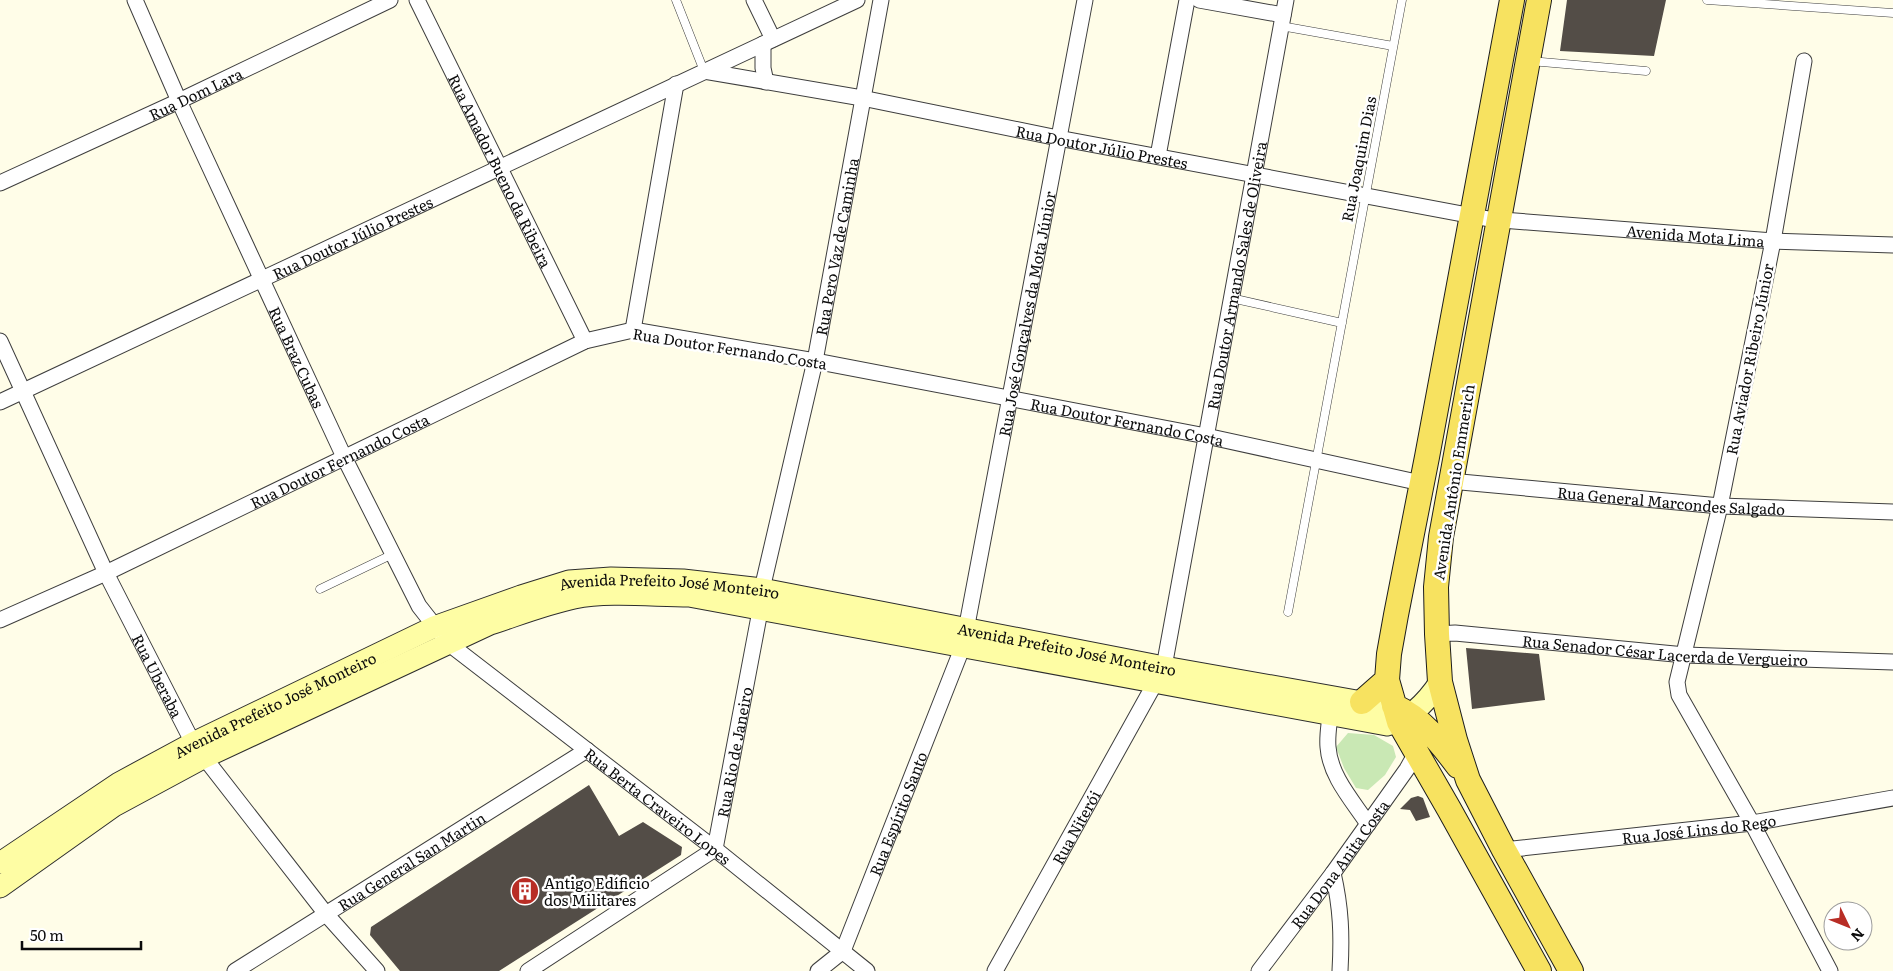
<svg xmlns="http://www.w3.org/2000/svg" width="1893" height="971" font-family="Literata,serif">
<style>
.green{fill:#c9e8b4}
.building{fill:#534d47}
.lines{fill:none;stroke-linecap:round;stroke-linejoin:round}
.service-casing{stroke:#3e3e3e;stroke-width:9}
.minor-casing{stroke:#3e3e3e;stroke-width:17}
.secondary-casing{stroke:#2d2d2d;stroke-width:23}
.primary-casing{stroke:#1c1c1c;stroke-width:26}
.service{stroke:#fff;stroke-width:8}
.minor{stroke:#fff;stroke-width:15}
.secondary{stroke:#fefda4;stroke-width:21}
.primary{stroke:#f7e260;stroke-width:24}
.labels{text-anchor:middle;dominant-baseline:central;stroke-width:5;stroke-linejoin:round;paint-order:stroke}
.street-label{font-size:15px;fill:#0b0b0b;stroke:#fff}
.poi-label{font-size:15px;fill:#0b0b0b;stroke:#fff;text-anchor:start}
</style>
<rect width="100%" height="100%" fill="#fffde8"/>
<path class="green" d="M1348 733 1374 735 1393 746 1396 757 1385 775 1368 790 1356 788 1344 768 1336 747Z"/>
<path class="building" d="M1567 0H1666L1654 56 1560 51Z
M1466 648 1539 654 1545 700 1472 709Z
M589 785 619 836 643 822 682 847 681 855 499 971H400L370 935 371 927Z
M1418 796 1423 798 1430 817 1416 821 1410 810 1400 809 1411 798Z"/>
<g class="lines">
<defs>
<path id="service" d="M676 0 704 71
M1707 0 1893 13
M1281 26 1393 46
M1530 61 1646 71
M1231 298 1342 323
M320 589 393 554
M1288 612 1402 0"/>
<g id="minor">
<path id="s1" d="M135 0 179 101 345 459 419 606 448 643 715 849 867 971"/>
<path id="s2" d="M417 0 585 341"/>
<path d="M754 0 773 39"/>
<path d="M1199 0 1283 15"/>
<path d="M763 44V68L766 82"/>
<path d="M1804 61 1773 241 1720 506 1677 682 1679 695 1752 823 1830 971"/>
<path id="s3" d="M704 71 862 98 1058 138 1489 219 1773 241 1893 245"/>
<path d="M1158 156 1187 0"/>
<path id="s4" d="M0 183 179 101 390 0"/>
<path d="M633 330 676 84"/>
<path id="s5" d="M0 341 106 573 193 743 326 914 377 971"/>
<path id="s6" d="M0 402 857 0"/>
<path id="s7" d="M1450 481 1720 506 1893 512"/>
<path id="s8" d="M0 620 106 573 585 341 633 330 815 361 1206 436 1421 483"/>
<path id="s9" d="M1437 634 1455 633 1685 655 1893 662"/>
<path d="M1330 715C1329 726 1327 736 1328 747 1330 776 1352 800 1368 824"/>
<path id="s10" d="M1504 850 1752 823 1893 798"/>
<path d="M1333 873C1341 908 1342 935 1340 971"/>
<path id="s11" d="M235 971 587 750"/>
<path id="s12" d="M528 971 715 849 760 611 762 589 815 361 881 0"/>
<path id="s13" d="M818 971 843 951 963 646 1085 0"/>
<path id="s14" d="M995 971 1164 667 1286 0"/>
<path id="s15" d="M1259 971 1333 873 1407 769 1416 753"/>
</g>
<g id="secondary">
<path id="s16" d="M0 863 119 783 193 743 434 627 521 596 569 581 611 578 683 580 762 589 1164 667 1362 702 1394 706"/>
<path d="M0 887 114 806 203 758 490 624C518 615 546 604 574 598 608 591 654 596 689 596L1387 725C1410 720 1428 700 1440 682"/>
</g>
<path id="primary" d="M1512 0 1427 457 1396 615 1389 654 1387 680 1399 722 1449 809 1539 971
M1539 0 1441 537 1436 587 1437 634 1440 682 1455 740 1468 780 1504 850 1571 971
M1362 702 1387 680
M1394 706C1422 719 1440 742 1458 766"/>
</defs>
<use href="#service" class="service-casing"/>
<use href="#minor" class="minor-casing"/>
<use href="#secondary" class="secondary-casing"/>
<use href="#primary" class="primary-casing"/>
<use href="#service" class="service"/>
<use href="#minor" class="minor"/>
<use href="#secondary" class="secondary"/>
<use href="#primary" class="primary"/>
</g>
<defs>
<symbol id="building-disc" viewBox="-11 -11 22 22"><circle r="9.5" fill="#b82d25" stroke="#fff"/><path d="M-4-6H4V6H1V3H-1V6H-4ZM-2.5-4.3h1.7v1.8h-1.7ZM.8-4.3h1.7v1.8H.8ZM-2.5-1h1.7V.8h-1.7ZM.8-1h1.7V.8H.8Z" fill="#fff"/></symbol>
</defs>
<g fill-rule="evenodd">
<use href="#building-disc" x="509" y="875" width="32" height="32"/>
</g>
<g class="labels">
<g class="street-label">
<text stroke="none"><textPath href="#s4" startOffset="215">Rua Dom Lara</textPath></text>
<text stroke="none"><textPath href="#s3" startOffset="405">Rua Doutor Júlio Prestes</textPath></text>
<text transform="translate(1358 159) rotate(-79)">Rua Joaquim Dias</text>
<text stroke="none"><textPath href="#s2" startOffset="190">Rua Amador Bueno da Ribeira</textPath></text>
<text stroke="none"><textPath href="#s3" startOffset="1006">Avenida Mota Lima</textPath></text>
<text stroke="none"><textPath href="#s6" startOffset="389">Rua Doutor Júlio Prestes</textPath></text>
<text stroke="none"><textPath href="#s12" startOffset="838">Rua Pero Vaz de Caminha</textPath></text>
<text stroke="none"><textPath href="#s14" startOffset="746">Rua Doutor Armando Sales de Oliveira</textPath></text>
<text stroke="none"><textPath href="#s13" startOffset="698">Rua José Gonçalves da Mota Júnior</textPath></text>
<text transform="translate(730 348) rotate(9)">Rua Doutor Fernando Costa</text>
<text stroke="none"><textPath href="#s1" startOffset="392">Rua Braz Cubas</textPath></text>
<text transform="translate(1749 359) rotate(-79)">Rua Aviador Ribeiro Júnior</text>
<text stroke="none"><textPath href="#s8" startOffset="1200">Rua Doutor Fernando Costa</textPath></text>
<text stroke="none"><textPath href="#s8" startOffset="375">Rua Doutor Fernando Costa</textPath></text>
<text transform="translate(1453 482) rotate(-81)">Avenida Antônio Emmerich</text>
<text stroke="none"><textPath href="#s7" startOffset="222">Rua General Marcondes Salgado</textPath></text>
<text stroke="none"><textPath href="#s16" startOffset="738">Avenida Prefeito José Monteiro</textPath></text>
<text stroke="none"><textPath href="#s16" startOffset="1142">Avenida Prefeito José Monteiro</textPath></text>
<text stroke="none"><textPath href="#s9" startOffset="229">Rua Senador César Lacerda de Vergueiro</textPath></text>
<text stroke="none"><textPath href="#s5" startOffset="370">Rua Uberaba</textPath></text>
<text stroke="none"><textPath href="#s16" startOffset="318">Avenida Prefeito José Monteiro</textPath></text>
<text stroke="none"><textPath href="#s12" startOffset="322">Rua Rio de Janeiro</textPath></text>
<text stroke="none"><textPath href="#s1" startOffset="982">Rua Berta Craveiro Lopes</textPath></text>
<text stroke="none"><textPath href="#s13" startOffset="180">Rua Espírito Santo</textPath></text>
<text stroke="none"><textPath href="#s14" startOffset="165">Rua Niterói</textPath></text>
<text stroke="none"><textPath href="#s10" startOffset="196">Rua José Lins do Rego</textPath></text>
<text stroke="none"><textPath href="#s11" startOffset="208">Rua General San Martin</textPath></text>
<text stroke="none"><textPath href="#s15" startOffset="134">Rua Dona Anita Costa</textPath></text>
</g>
<g class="poi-label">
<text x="544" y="882">Antigo Edíficio<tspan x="544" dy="17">dos Militares</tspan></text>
</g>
</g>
<g transform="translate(1848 926) rotate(133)"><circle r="24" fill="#ffffff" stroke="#9d9d9d"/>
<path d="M0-4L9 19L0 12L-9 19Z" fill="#b82d25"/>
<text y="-8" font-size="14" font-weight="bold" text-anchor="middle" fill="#0b0b0b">N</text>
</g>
<path d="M22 941v8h119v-8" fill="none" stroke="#0b0b0b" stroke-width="2.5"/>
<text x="30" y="941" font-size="15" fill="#0b0b0b" stroke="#ffffff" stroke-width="4" paint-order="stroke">50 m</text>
</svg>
